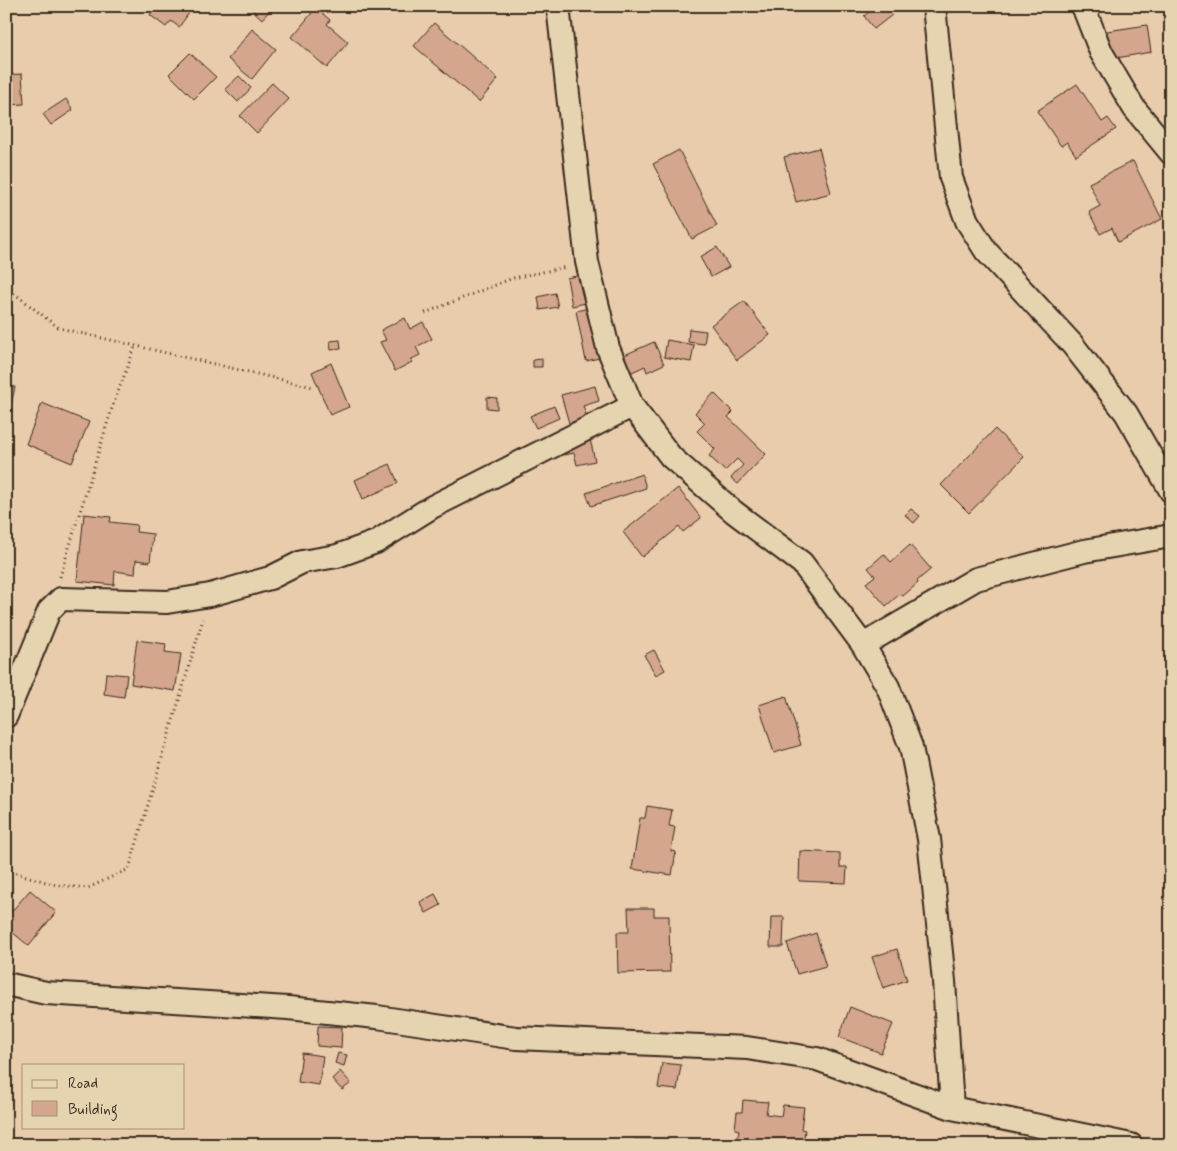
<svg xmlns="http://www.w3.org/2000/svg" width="1177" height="1151" font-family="Mynerve,sans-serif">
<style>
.building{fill:#d4a68d;stroke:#3b2a1e}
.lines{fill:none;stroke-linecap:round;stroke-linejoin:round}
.minor-casing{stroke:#3b2a1e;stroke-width:26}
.path{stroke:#3b2a1e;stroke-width:3;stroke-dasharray:1 4;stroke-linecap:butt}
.minor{stroke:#e6d4b1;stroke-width:22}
</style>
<rect width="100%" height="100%" fill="#e8ccac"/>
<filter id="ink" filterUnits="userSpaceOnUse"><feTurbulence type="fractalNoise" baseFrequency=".02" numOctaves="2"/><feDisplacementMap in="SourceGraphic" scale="10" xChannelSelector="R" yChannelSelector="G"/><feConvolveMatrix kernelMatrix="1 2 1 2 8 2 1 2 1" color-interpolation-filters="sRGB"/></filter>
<g filter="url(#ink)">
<path class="building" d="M152 6H194L179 27 171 21 166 27 150 15 155 8Z
M248 6H274L262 19Z
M876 6H885L892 15 874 29 864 16Z
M316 8 330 20 327 24 348 42 327 68 292 37Z
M434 23 498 79 479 102 414 46Z
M1147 25 1151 52 1111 59 1107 31Z
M252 29 276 49 252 79 228 59Z
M190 53 216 77 194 99 169 74Z
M22 74 24 104 8 105 6 75Z
M239 76 251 88 238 102 225 89Z
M272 83 289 99 257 133 240 116Z
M1077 84 1102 122 1108 118 1116 129 1076 156 1067 142 1061 146 1037 111Z
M66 99 73 110 51 125 43 114Z
M819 148 831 193 796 202 784 157Z
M679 150 717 226 692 239 653 164Z
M1133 161 1162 219 1118 242 1112 228 1100 234 1089 212 1100 206 1089 183Z
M717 247 729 267 711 277 700 257Z
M581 275 586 303 572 306 567 278Z
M555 293 558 307 540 310 538 297Z
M744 301 770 335 737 360 711 325Z
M589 308 599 358 586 361 576 311Z
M405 318 410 329 423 322 432 339 416 347 420 355 410 360 412 362 395 371 380 342 386 340 381 330Z
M689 329 706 331 704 344 688 342Z
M340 340 341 349 331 350 330 341Z
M667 340 694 345 691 362 664 357Z
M654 342 664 364 647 372 645 366 630 373 622 356Z
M542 359V367H533V360Z
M331 363 349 407 330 415 312 372Z
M6 386 15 387 10 410 6 409Z
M595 386 599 401 583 406 587 418 569 423 561 395Z
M714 393 733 412 728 417 766 454 738 484 731 478 743 465 737 459 725 471 709 456 715 449 697 431 705 423 695 413Z
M487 397 497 398V409L487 408Z
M42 403 89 422 72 463 26 444Z
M554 406 559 418 536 428 530 416Z
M995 429 1024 457 969 513 941 485Z
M589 434 595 461 577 465 574 453 565 455 563 446Z
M390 464 398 483 363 499 355 480Z
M642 474 646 488 591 506 586 493Z
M678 488 701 518 683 532 679 527 642 557 623 532Z
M911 509 920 516 914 523 905 515Z
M84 514 111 517 110 522 137 525 136 532 153 534 150 562 136 560 135 574 115 571 114 585 77 581Z
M910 545 931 569 917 581 918 583 903 596 900 594 886 606 866 583 875 576 868 568 884 554 891 562Z
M137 640 166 644 165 652 181 654 175 691 131 684Z
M654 650 665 670 656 675 644 655Z
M106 673 127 675 124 697 104 694Z
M786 696 801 745 774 753 759 705Z
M647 806 672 810 669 826 675 827 671 851 676 852 672 875 632 869 640 818H645Z
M800 851 840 853V867H847L846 883 799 881Z
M30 890 56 912 29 946 6 927V918Z
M435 894 441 905 426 913 420 902Z
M628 908H654V916H669L670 972 618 973 617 932H629Z
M771 917H784L783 947H770Z
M816 933 826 966 797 974 787 943Z
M897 949 907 980 883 988 872 957Z
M850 1007 893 1024 881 1053 839 1037Z
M318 1026 342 1027 341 1048 317 1046Z
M302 1053 323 1056 319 1085 298 1082Z
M338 1053 347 1055 344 1066 335 1063Z
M662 1063 681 1065 677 1090 658 1088Z
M340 1071 351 1083 342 1090 332 1079Z
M743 1100 768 1102 766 1114 781 1116 783 1105 804 1107 801 1129 805 1130 803 1145H772V1143L758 1141 757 1145H736L739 1130 735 1129 737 1112H742Z
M635 1140H670V1145H635Z"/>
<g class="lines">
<defs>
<path id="minor" d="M558 6 587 262 608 348 632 406 671 457 734 512 802 563 863 645 888 687 911 747 929 839 944 981 952 1108
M934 6 951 178 967 221 986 251 1072 344 1126 413 1171 491
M1083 6 1101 52 1134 108 1171 153
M863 645 976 579 1084 551 1171 536
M6 716 49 611 61 599 167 602 210 595 270 578 302 562 337 556 376 542 432 507 632 406
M6 984 46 993 288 1008 377 1017 516 1038 747 1048 817 1059 952 1108 1131 1145"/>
</defs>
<use href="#minor" class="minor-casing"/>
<path class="path" d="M6 287 59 328 313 387
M425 313 513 278 567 267
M60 577 112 408 135 347
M6 870 56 885 88 888 129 869 203 619"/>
<use href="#minor" class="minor"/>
</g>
</g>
<rect width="1177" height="1151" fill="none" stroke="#e6d4b1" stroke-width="25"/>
<rect x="12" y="12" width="1152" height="1126" fill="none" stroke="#3b2a1e" stroke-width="2" filter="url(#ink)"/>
<rect x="22" y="1064" width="162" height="65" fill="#e6d4b1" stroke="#a29076"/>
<rect x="32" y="1080" width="25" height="8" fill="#e6d4b1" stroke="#a29076"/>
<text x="68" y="1088" font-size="15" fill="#3b2a1e">Road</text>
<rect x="32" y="1101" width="25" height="15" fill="#d4a68d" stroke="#a29076"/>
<text x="68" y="1114" font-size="15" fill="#3b2a1e">Building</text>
</svg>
